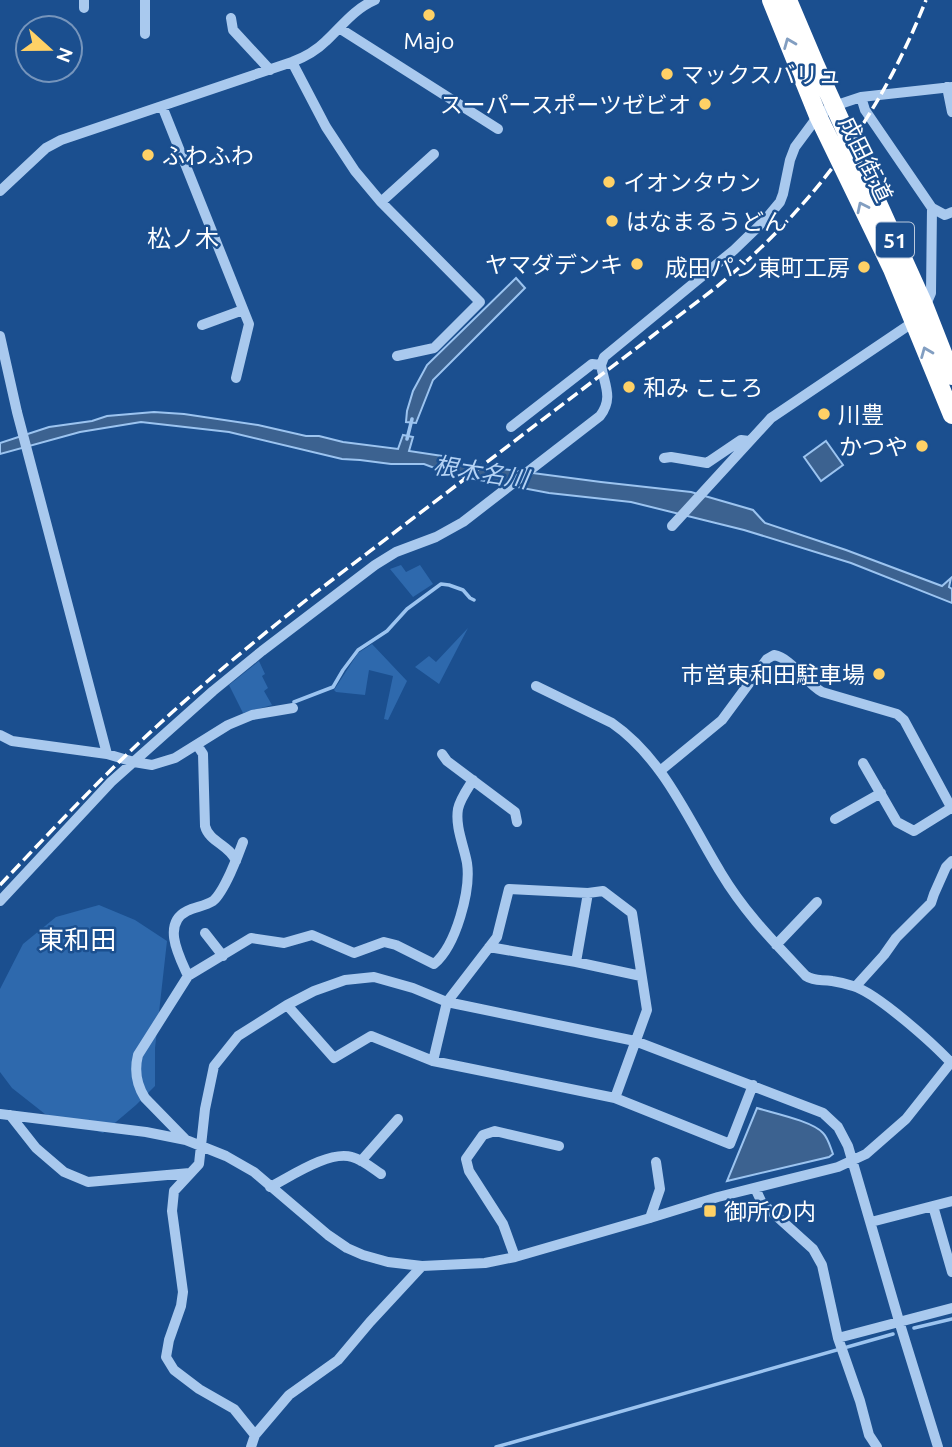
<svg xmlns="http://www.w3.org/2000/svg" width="952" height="1447" font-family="Ubuntu,'Noto Sans JP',sans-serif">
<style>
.green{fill:#2e69ad}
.water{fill:#3c6290;stroke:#9cc4f0;stroke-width:2}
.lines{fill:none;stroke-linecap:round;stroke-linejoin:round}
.stream{stroke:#9cc4f0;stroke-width:3.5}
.minor{stroke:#a9c9ee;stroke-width:10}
.highway{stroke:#fff;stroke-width:18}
.rail{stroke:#fff;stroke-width:3.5;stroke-dasharray:12 5;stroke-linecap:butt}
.oneway{stroke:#829ec1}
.poi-dot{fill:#ffd166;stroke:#1b4f8f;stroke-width:2.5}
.labels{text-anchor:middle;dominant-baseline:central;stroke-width:5;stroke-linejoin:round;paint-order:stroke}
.shield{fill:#1b4f8f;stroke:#bbcadd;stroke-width:2}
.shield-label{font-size:21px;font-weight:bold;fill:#fff}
.poi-label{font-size:23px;fill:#fff;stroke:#1b4f8f;text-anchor:start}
.street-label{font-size:23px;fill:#fff;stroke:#1b4f8f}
.neighbourhood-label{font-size:24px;fill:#fff;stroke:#1b4f8f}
.water-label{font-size:24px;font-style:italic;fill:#b5d3f5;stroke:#1b4f8f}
.quarter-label{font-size:26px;fill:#fff;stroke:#1b4f8f}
</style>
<rect width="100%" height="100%" fill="#1b4f8f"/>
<path class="green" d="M401 565 406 572 420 565 433 584 413 597 390 569Z
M468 628 439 684 415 667 429 656 436 662Z
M372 644 407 681 388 720 384 719 393 676 369 670 365 695 336 692 334 690 358 653Z
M259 661 265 674 262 676 268 688 264 691 272 705 243 713 229 685Z
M99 905 135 920 167 941 155 1048V1086L136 1105 103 1133 45 1114 12 1088 0 1072V989L23 944 56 917Z"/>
<path class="water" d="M516 278 525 288 433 380 416 423 406 422 407 411 413 391 427 365Z
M154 412 184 414 258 425 306 436H319L343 442 398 449 403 435 413 437 409 451 449 457 465 464 601 482 691 492 753 510 765 523 846 550 942 586 951 578 949 587 952 589V603L851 563 744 530 631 502 549 493 453 475 424 464H391L360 460 342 459 229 432 141 422 80 432 0 454V443L49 427 92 421 107 416Z
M826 441 843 465 821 481 804 457Z
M757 1108C773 1113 812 1121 823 1133 828 1138 830 1146 833 1154L829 1157 727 1181Z"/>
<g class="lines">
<path class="stream" d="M407 439 412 419
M294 702 333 687 343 670 358 650 387 631 407 609 441 584 449 585 463 590 470 598 474 600
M914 1328 952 1319
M496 1447 893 1334"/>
<path class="minor" d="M84 0V8
M145 0V34
M231 18 233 30 270 70
M339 28 498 129
M292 62 326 127 355 171 381 202 480 302 434 348 397 356
M947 87 952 112
M861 97 865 110 932 208 945 215 952 212
M162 106 249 324 236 378
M0 191 46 148 61 140 292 62C305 57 316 51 326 41 342 26 354 9 375 0
M381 202 434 154
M202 325 243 310
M0 336 17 412 107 754
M511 427 592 364 601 365
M664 458 671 457 707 463 741 440 749 441
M672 526 771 418 909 325 925 307 931 293 932 208
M536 686 612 723C664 759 689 821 721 873 745 913 774 942 806 976 815 982 822 979 832 981 839 982 847 984 853 986 877 993 935 1045 952 1064
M0 735 12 741 107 754 134 762 152 765 175 758 228 725 252 715 293 708
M197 745 203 754 205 826C209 842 230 845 236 861
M442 754 447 761 515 812 517 822
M863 763 897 822 914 831 951 808
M660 771 722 720 767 659 774 655C791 658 806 683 822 692L897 714 904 720 952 809
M835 819 881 793
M0 901 111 782 213 691 262 651 375 565 396 552 436 537 463 522 600 416C614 398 604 384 601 365L604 357 734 250 765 220 780 202 783 194 790 160 795 147 818 116 834 106 861 97 952 87
M205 933 223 956
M776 945 817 902
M489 947 576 962 641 976
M576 962 588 893
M188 976C180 958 161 924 187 911 195 907 205 906 213 901 224 892 238 856 243 842
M856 986 884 955 896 938 931 903 934 894 946 867 952 861
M287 1005 334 1058 371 1036 433 1061 615 1098 730 1144 753 1085
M433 1061 447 1002 497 937 509 889 588 893 603 891 632 913 647 1010 615 1098
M0 1114 146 1132 186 1140 226 1156 254 1172 328 1235 347 1248 363 1255 388 1262 422 1266 485 1263 515 1257 650 1218 718 1197 838 1167 866 1154 906 1119 952 1061
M10 1115 36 1148 64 1172 88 1182 190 1173
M186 1140 145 1098C136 1084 134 1071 138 1055L188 976 251 938 284 943 312 935 354 953 384 942 396 945 434 964C456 946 471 890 467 863 464 846 455 827 458 809 460 799 468 788 473 780
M361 1161 398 1119
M270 1187C290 1177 329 1150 352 1157 363 1160 372 1168 381 1174
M755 1188 762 1203 813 1249 822 1265 838 1338 952 1308
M933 1206 952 1272
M650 1218 660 1189 656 1162
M871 1222 952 1201
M515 1257 503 1224 469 1171 466 1159 483 1135 495 1131 559 1146
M838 1338 860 1401 869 1435 877 1447
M255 1435 234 1409 199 1389 174 1370 166 1357 169 1340 181 1306 183 1292 172 1211 174 1191 199 1164 205 1109 214 1066 238 1036 287 1005 314 991 345 980 374 977 413 988 447 1002 635 1041 823 1113 838 1127 848 1146 899 1321 938 1447
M251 1447 255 1435 289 1395 338 1360 370 1322 422 1266"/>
<path class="highway" d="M771 0 818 116 892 269 952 415
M788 0 816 66 925 307 952 376"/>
<path class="rail" d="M0 885C54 828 108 770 167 717 214 674 265 633 315 593L714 289C811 210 880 117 926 0"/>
</g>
<defs><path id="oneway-chevron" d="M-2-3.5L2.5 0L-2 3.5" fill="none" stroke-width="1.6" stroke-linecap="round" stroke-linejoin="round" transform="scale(1.75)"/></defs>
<g class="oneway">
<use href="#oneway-chevron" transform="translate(789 43) rotate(-112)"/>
<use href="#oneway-chevron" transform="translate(862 207) rotate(-116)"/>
<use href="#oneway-chevron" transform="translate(926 352) rotate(-112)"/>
</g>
<g class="poi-dot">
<circle cx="429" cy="15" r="7"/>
<circle cx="667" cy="74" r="7"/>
<circle cx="705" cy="104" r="7"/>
<circle cx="148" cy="155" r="7"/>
<circle cx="609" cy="182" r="7"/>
<circle cx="612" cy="221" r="7"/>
<circle cx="637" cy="264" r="7"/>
<circle cx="864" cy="267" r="7"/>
<circle cx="629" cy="387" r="7"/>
<circle cx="824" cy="414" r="7"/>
<circle cx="922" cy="446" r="7"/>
<circle cx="879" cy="674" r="7"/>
<rect x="703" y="1204" width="14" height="14" rx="3.5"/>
</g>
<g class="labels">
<rect class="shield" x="876" y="222.5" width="38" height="35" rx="5"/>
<g class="shield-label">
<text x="895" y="240">51</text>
</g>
<g class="poi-label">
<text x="429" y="40" text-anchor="middle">Majo</text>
<text x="681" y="74">マックスバリュ</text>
<text x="691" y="104" text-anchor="end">スーパースポーツゼビオ</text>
<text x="162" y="155">ふわふわ</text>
<text x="623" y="182">イオンタウン</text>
<text x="626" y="221">はなまるうどん</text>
<text x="623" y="264" text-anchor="end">ヤマダデンキ</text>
<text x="850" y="267" text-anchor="end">成田パン東町工房</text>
<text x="643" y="387">和み こころ</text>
<text x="838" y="414">川豊</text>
<text x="908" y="446" text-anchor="end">かつや</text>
<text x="865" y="674" text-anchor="end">市営東和田駐車場</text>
<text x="724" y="1211">御所の内</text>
</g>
<g class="street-label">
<text transform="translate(866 159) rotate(64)">成田街道</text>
</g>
<g class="neighbourhood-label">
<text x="183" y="238">松ノ木</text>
</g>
<g class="water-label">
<text transform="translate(481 472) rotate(9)">根木名川</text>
</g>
<g class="quarter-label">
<text x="77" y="939">東和田</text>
</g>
</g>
<g transform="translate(49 49) rotate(111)"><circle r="33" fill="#1b4f8f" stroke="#7695bc" stroke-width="2"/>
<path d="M0-5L12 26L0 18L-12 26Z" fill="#ffd166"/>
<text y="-10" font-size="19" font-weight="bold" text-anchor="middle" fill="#ffffff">N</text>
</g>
</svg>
